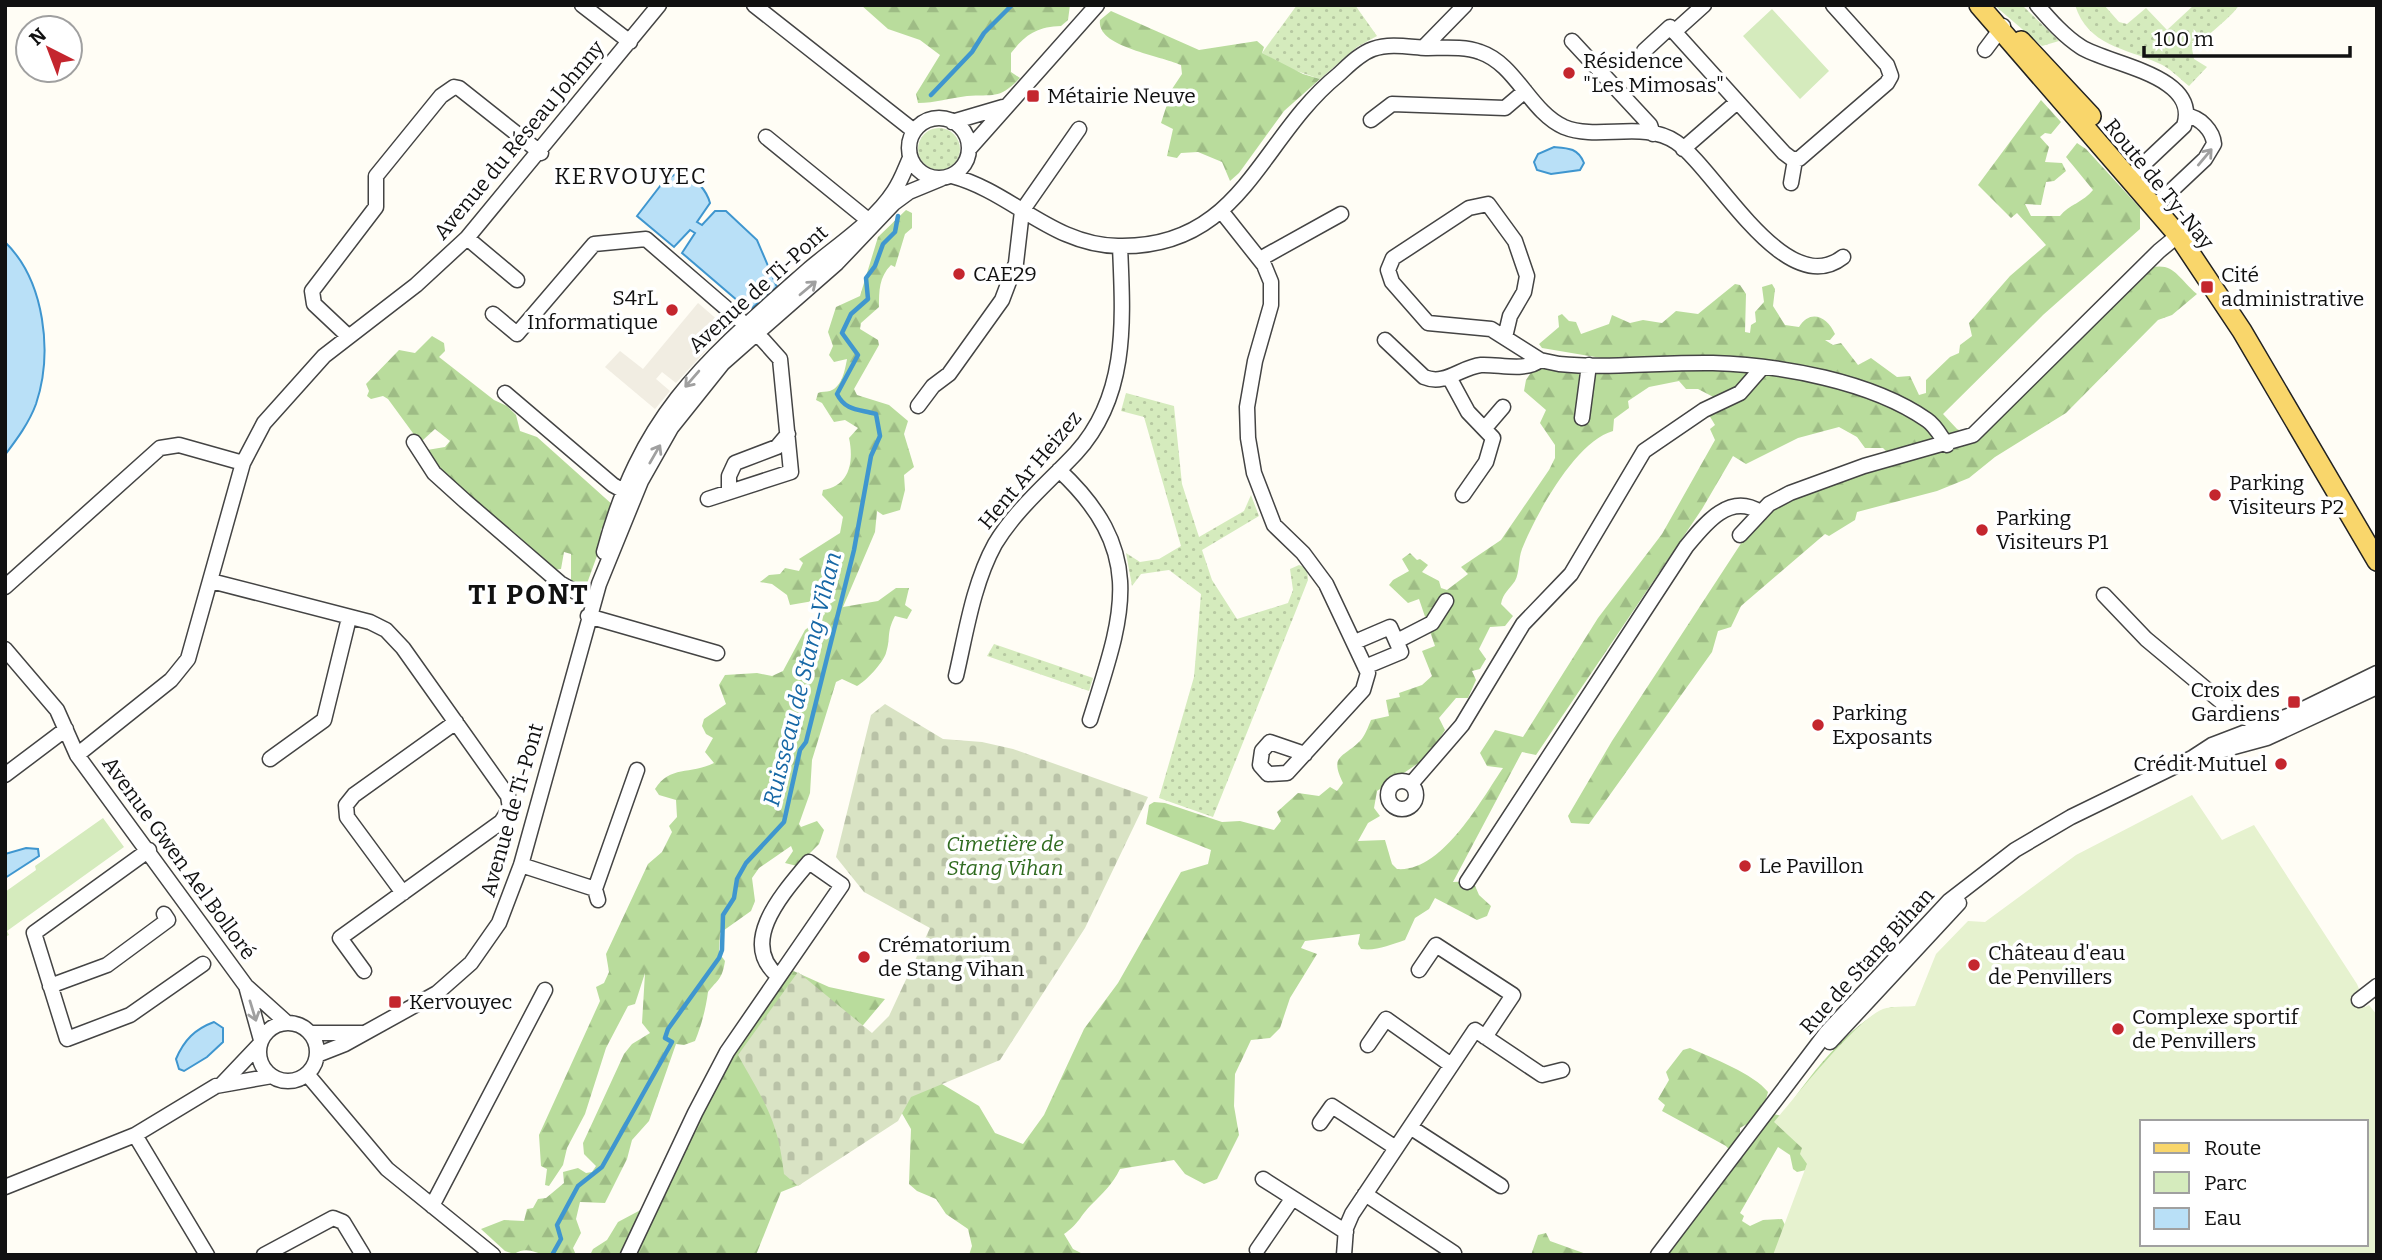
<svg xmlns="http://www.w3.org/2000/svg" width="2382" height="1260" font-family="Bitter,serif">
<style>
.grass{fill:url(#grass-dots)}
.forest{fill:url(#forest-firs);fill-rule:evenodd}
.cemetery{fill:url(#cemetery-stones)}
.park{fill:#d5ebbd}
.pitch{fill:#e6f2cf;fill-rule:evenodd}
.plaza{fill:#f1ede2}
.water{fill:#b9e0f7;stroke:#3f96cf;stroke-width:2}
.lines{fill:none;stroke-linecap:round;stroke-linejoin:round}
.stream{stroke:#3f96cf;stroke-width:4.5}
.minor-casing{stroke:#444;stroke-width:17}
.major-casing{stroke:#222;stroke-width:22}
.minor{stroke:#fff;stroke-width:14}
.major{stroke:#f9d66b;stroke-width:19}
.oneway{stroke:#a0a0a0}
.poi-dot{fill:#c4262e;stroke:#fff;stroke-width:2.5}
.labels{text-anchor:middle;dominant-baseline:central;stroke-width:7;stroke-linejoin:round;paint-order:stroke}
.poi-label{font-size:21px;fill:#111;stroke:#fff;text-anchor:start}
.street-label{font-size:21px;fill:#111;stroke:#fff}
.park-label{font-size:21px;font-style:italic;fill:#2f6b1f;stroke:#fff}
.neighbourhood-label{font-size:23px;letter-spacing:2px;fill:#111;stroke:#fff}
.water-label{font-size:23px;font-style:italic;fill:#1768a6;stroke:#fff}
.district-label{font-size:28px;font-weight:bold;letter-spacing:2px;fill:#111;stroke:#fff}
</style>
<defs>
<pattern id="grass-dots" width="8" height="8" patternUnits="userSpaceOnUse" patternTransform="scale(1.75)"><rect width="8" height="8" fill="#d5ebbd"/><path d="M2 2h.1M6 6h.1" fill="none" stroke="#b6c8a1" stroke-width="1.8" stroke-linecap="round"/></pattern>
<pattern id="forest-firs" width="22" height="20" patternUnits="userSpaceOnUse" patternTransform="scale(1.75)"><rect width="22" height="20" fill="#b9dc9c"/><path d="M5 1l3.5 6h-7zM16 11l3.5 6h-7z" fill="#9ebc85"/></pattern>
<pattern id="cemetery-stones" width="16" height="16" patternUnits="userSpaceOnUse" patternTransform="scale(1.75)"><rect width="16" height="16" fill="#d9e3c4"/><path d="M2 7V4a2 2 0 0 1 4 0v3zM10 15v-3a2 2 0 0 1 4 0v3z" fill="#b9c2a7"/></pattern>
</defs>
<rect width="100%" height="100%" fill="#fffdf5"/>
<path class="grass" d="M1297 5H1355L1377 36 1357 47 1320 79 1291 69 1262 53Z
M1994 5H2022L2059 41 2042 46Z
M2075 5H2104L2119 22 2127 24 2146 8 2167 30 2194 5H2239C2234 15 2203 39 2192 49L2194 59 2207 67 2189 86C2179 78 2170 68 2158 63 2125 48 2088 46 2075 5Z
M918 149a21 21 0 1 1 42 0a21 21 0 1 1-42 0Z
M1126 393 1174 406 1182 484 1199 537 1244 511 1251 495 1259 516 1202 550 1212 580 1237 619 1288 603 1293 590 1290 569 1299 565 1307 568 1308 580 1295 613 1213 817 1159 798 1194 677 1201 594 1169 570 1141 574 1132 586 1126 553 1140 562 1159 559 1181 546 1144 417 1121 411Z
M994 644 1093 678 1089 691 987 656Z"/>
<path class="forest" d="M861 5H1070L1068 20 1061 26C1037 27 1026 34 1011 53V72L1020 78C999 100 994 94 967 96 950 98 935 103 918 103L916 94 940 55 920 40 888 29Z
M1111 11 1199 50 1257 41 1264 47 1262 53 1303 74 1320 79 1284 111 1239 173 1230 181 1222 162 1198 152 1181 153 1177 158 1167 156 1173 129 1161 123 1172 89 1182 74 1181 65C1160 55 1096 47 1100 20Z
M2041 100 2061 122 2051 134 2045 133 2040 137 2049 147 2045 162 2062 163 2066 171 2054 181 2046 182 2041 205 2025 204 2031 216H2060C2068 205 2084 202 2093 190L2066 157 2077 143 2086 149 2140 208V229L2043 315 1943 414 1957 429 1965 433 2140 271C2173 258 2175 275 2197 294L2172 315 2158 320 2066 413 1995 457 1969 478 1937 491 1857 512 1855 520 1829 536 1825 534 1741 606 1731 627 1718 631 1712 652 1589 824 1571 823 1568 816 1612 741 1755 522 1767 510 1888 453 1883 448H1865L1857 437 1839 427 1798 438 1746 464 1733 456 1702 509 1536 755 1522 752 1453 882 1473 881 1479 895 1491 906 1487 916 1477 920 1435 898 1429 909 1415 918 1405 940C1390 945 1377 951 1361 949L1358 944 1360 934 1305 941 1301 948 1317 954 1290 998 1280 1028 1270 1038 1251 1040 1235 1074 1234 1106 1239 1135 1217 1179 1204 1184 1185 1174 1174 1160 1120 1169C1112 1185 1103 1193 1091 1205 1080 1216 1079 1224 1064 1234L1073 1249 1085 1255H969L972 1246 968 1229 946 1214 936 1199 917 1191 909 1184 911 1129 889 1091 916 1075 942 1084 979 1106 995 1133 1023 1144 1044 1115 1084 1029 1118 983 1181 872 1208 864 1211 850 1146 824 1149 805 1154 802 1165 803 1222 822 1240 821 1274 830 1281 821 1277 812 1298 793 1319 796 1330 787 1337 791 1343 783C1329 755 1343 758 1360 741 1365 736 1368 727 1371 720L1389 716 1386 700 1400 697 1399 693 1422 685 1432 676 1422 651 1435 646 1419 599 1408 603 1389 585 1393 580 1409 571 1402 559 1410 553 1417 560 1420 559 1428 565 1422 572 1439 581 1441 588 1447 590 1468 574 1461 567 1501 540 1549 470 1555 458V445L1540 423 1546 410 1524 391 1526 380 1536 365 1607 359 1542 348 1539 344 1559 327 1558 316 1562 314 1569 321 1576 322 1581 334 1609 324 1612 315 1630 323 1643 320 1662 323 1676 311 1698 314 1735 284 1740 285 1746 294 1745 332 1750 333 1751 325 1756 322 1755 312 1764 302 1762 287 1772 284 1775 289 1773 306 1785 325 1799 327C1810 309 1827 316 1835 334L1830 340H1825L1833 345 1841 343 1858 365 1871 358 1897 377 1910 376 1919 395 1926 393V380L1950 357 1959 353 1960 345 1972 336 1969 323 2010 276 2046 245 2017 213 2011 218 1978 185ZM1679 381 1686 389H1698L1725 403 1709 415 1715 425 1710 429 1715 440 1662 534 1598 618 1523 737 1495 730 1480 753 1487 766 1503 768C1481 800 1442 873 1397 869L1392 864 1385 840 1358 841 1368 823 1380 816 1374 808 1377 791 1429 756 1445 730 1439 718 1456 698H1468L1476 680 1472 671 1480 669 1486 659 1479 649 1490 627 1505 626 1513 616 1501 604C1503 593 1509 590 1515 581 1520 572 1518 559 1522 549 1536 514 1576 441 1613 431L1614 419 1629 408 1628 401 1649 387Z
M906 210 912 213V228L905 234 895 267 891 265C879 277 879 291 879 307L861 323 860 329 878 340 879 345 854 389 857 395 889 405 908 421 904 434 914 467 904 475 905 490 900 510 883 515 877 511 875 532 843 607 878 601 896 588H909L905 605 912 610 907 619 895 616C886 633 891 638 886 653 883 663 866 681 857 686L842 679 836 682 812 760 810 793 799 824 801 827 817 821 824 830 819 844 797 866 785 863 793 851 791 846 759 868 752 878 755 901 751 911 720 933 719 953 725 961C722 980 718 979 708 992 706 1008 701 1027 695 1041L684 1045 676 1044 649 1121 632 1140 627 1159 605 1203 580 1202 576 1219 581 1233 573 1248 576 1255C566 1255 555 1256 546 1255 535 1253 527 1246 514 1254L505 1251 481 1229 504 1220 524 1221 527 1209 533 1208 538 1199 546 1198 564 1183 563 1172 578 1168 586 1173 592 1172 596 1166 584 1154 583 1143 624 1054 632 1044 650 1033 642 1023 645 973 635 1004 628 1006 606 1048 585 1114 567 1148 563 1165 549 1186 545 1185 547 1169 541 1166 539 1135 600 1001 596 987 604 983 609 972 606 954 648 864 662 852 672 832 669 826 677 817 676 800 659 795 655 789C670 765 690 775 714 763L705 752 713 738 706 734 702 726 704 719 726 704 719 685 725 675 757 673 772 676 783 671 805 630 825 614 823 608 836 600 826 594 819 600 790 605 787 595 772 584 760 582 769 575 780 574 785 568 799 571 803 563 799 559 840 533 843 517 822 495 823 490C850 486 854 461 849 438L858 428 845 420 834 422 822 403 816 400 818 393C822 391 826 392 830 391 842 387 845 370 847 359L834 362 829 355 833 346 828 332 836 307 860 296 878 237Z
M432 336 444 343 445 351 439 357 494 400 507 406 516 415 520 431 537 437 614 506 607 526 601 529 602 542 585 589 577 592 571 585V554L564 552 561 569 552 570 442 473 427 450 445 447 450 441 435 429 423 440H418L388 399 383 396 371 399 367 396 369 391 366 384 399 350 415 353Z
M789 969 829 987 885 999 859 1030 801 1184 781 1192 756 1255H590L593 1249 607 1240 618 1222 650 1205 706 1087Z
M1892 1007 1901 1008 1816 1114 1806 1170 1797 1172 1793 1169 1790 1155 1778 1147 1740 1213 1744 1216 1742 1221 1750 1226 1763 1220 1782 1219 1786 1227 1776 1255H1667L1737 1158 1726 1146 1662 1111 1665 1105 1658 1099 1669 1080 1666 1072 1683 1050 1690 1048C1712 1058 1754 1074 1768 1092 1763 1111 1757 1119 1740 1128V1136L1769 1113 1782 1116C1804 1083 1853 1017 1892 1007Z
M1546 1233 1550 1241 1589 1255H1531L1538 1235Z"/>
<path class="cemetery" d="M885 704 943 739 982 742 1013 749 1148 797 1085 928 1000 1060 911 1097 898 1121 798 1186 784 1174C778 1119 764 1102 738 1055L798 972 872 1033 889 1016 930 928 864 892 836 857 871 715Z"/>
<path class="park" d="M1772 9 1829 71 1800 99 1743 36Z
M103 818 124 847 7 931 9 935 5 937V892L36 870 35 866Z"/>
<path class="pitch" d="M2192 795 2222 840 2254 825 2357 984 2359 989 2355 994 2365 1007 2369 1005 2377 1015V1255H1773L1807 1164 1800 1154 1802 1148 1774 1122C1796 1096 1855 1021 1883 1009 1892 1006 1906 1007 1915 1006L1936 954 1968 921 1985 922 2076 855ZM2142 1122H2366V1244H2142Z"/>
<path class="plaza" d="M698 303 727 328 676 383 662 372 656 379 670 391 655 409 605 367 620 351 643 369Z"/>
<path class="water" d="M1554 147C1568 148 1578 148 1584 163L1580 170 1551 174 1537 170 1534 162 1538 154Z
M681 171C694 178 706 188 710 203L697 222 702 225 715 211H726L757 240 777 287 752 308 745 307 682 253 695 233 690 230 674 247 637 216 664 181Z
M5 242C45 281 53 353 36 404 29 423 17 439 5 455Z
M26 848 38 849 39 856 5 878V854Z
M214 1022 223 1028V1042L207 1057 184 1071 179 1069 176 1059C184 1040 195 1029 214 1022Z"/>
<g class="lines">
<path class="stream" d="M931 95 972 52 984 33 1012 5
M552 1255 561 1239 557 1225 578 1186 602 1167 672 1042 665 1038 668 1029 719 958 722 950 723 915 734 898 737 879 746 863 784 822 800 750 806 742 854 550 871 456 880 436 876 414C860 409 846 412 837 394L858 355 842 333 851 314 868 299 866 278 875 266 883 244 895 232 898 216"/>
<defs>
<path id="minor" d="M582 5 630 42
M754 5 914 131
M2037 5C2050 20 2064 36 2081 47 2109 65 2201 75 2184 126L2129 178
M1674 32 1704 5
M1572 41 1650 125 1653 134
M1423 48 1465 5
M1985 50 2003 26
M1644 51 1670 27 1784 153 1792 159H1799L1887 83 1891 76 1887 65 1833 5
M909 148a30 30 0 1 1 60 0a30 30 0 1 1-60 0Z
M1371 120 1392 104 1505 108 1525 91
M952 122 1003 107
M766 137 873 224
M969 149 1097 5
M1683 149 1737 102
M952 176C1012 192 1052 245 1118 246 1242 249 1259 139 1338 75 1348 66 1359 54 1373 49 1390 43 1409 47 1426 48 1444 48 1464 46 1480 52 1516 64 1530 112 1564 127 1598 141 1644 120 1676 142 1716 169 1785 302 1843 257
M1791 183 1795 160
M2154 207 2205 159 2214 144C2213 131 2200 117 2187 116
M1222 212 1264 265 1271 282V305L1255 361 1247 407 1248 438 1254 473 1274 525 1303 553 1326 584 1368 673 1363 690 1287 773 1268 774 1260 765 1262 751 1270 742 1305 754
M467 238 517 280
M1260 259 1341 214
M493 314 517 334 594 244 646 239 763 340 780 359 791 472 708 499
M348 336 314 304 312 291 376 207V176L441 96 454 87 459 88 541 153
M1505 337 1510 316 1524 292 1527 276 1515 241 1488 204 1469 208 1393 258 1388 270 1392 282 1428 323 1491 329 1540 360 1559 364C1610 369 1662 362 1713 363 1780 365 1871 381 1927 420 1936 426 1941 437 1947 445
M1385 340 1424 377C1445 386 1461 367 1481 365 1499 364 1526 372 1540 360
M1449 377 1468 412 1493 438 1486 462 1463 495
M505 393 613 485 631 495
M918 406 933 386 949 374 1002 300 1016 263 1022 211 1079 129
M1582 418 1589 365
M1485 428 1503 407
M414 442 434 473 465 501 560 583 593 602
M1059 470C1149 554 1122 617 1090 720
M729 492V476L735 463 777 447 788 434
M1740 535 1769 504 1790 493 1864 466 1973 435 2159 251 2187 228
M604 552C641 413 705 361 808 270 836 246 874 222 894 191 901 181 905 169 910 158
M211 581 370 622 386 630 403 648 508 796 510 808 501 822 340 938 364 971
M5 587 160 448 179 445 243 463
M2104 595 2146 639 2230 709 2261 726 2267 738
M588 616 717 653
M1397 641 1432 623 1446 601
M1355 642 1390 627 1401 652 1365 667
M5 649 57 710 77 755 246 986
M956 676C966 633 973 584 995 544 1016 509 1048 483 1076 453 1129 395 1123 319 1120 246
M77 755 171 680 188 659 243 463 264 423 324 356 416 285 467 238 659 5
M2197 757 2267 738 2377 687
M270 759 324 720 349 618
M5 775 66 729
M1388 795a14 14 0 1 1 28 0a14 14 0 1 1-28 0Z
M1411 784 1462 725 1523 624 1571 574 1644 451 1704 410 1740 393 1761 369
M149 850 34 933 67 1039 130 1015 203 964
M521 865 595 889 598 900
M1467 882 1686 547C1704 525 1729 492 1760 512
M595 889 637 770
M403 893 347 817 346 805 354 795 456 722
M1419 970 1436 945 1513 995 1485 1037
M50 986 107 965 168 920 164 914
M2359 1000 2377 986
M259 1052a29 29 0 1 1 58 0a29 29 0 1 1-58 0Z
M310 1033H362
M261 1040 246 986 286 1022
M1830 1042 1959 903
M1368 1045 1386 1019 1451 1065
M317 1055 345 1044 437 993 471 963 499 923 521 865 599 584 641 481 671 428 723 363 837 263 894 203 909 192 943 178
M307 1074 387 1169 493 1255
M222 1084 259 1045
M1320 1123 1332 1106 1396 1148
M1410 1127 1501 1186
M135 1135 207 1255
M1263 1179 1346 1232
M5 1187 135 1135 216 1086 272 1076
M1365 1194 1454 1253
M432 1206 545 990
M1257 1250 1292 1199
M264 1255 333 1218 343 1222 363 1255
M628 1255 695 1113 727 1052 842 885 809 862C785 891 737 942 778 976
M1344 1255 1346 1228 1352 1214 1475 1030 1542 1075 1562 1070
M1658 1255 1827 1032 1949 901 2015 850 2071 817 2192 758 2212 745 2293 714 2377 673"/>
<path id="major" d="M1979 5 2178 235 2242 331 2377 561
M2021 41 2091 116"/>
</defs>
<use href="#minor" class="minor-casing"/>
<use href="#major" class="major-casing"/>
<use href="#minor" class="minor"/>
<use href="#major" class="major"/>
</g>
<defs><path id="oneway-shaft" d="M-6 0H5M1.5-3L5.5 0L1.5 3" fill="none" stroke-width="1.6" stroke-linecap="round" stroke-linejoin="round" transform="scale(1.75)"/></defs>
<g class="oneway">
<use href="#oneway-shaft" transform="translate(2205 157) rotate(-50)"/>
<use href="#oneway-shaft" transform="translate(808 288) rotate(-40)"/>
<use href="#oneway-shaft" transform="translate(692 379) rotate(131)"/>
<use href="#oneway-shaft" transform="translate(655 454) rotate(-60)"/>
<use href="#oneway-shaft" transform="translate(253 1011) rotate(73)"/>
</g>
<g class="poi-dot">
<circle cx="1569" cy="73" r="7"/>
<rect x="1026" y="89" width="14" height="14" rx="3.5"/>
<circle cx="959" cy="274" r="7"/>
<rect x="2200" y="280" width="14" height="14" rx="3.5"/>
<circle cx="672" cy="310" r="7"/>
<circle cx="2215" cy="495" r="7"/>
<circle cx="1982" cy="530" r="7"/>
<rect x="2287" y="695" width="14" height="14" rx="3.5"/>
<circle cx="1818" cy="725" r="7"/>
<circle cx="2281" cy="764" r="7"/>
<circle cx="1745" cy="866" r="7"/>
<circle cx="864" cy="957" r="7"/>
<circle cx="1974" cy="965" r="7"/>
<rect x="388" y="995" width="14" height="14" rx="3.5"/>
<circle cx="2118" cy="1029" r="7"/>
</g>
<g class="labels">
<g class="poi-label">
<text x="1583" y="61">Résidence<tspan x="1583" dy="24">"Les Mimosas"</tspan></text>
<text x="1047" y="96">Métairie Neuve</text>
<text x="973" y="274">CAE29</text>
<text x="2221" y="275">Cité<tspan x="2221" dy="24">administrative</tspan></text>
<text x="658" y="298" text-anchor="end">S4rL<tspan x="658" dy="24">Informatique</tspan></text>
<text x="2229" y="483">Parking<tspan x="2229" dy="24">Visiteurs P2</tspan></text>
<text x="1996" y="518">Parking<tspan x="1996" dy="24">Visiteurs P1</tspan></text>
<text x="2280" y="690" text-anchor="end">Croix des<tspan x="2280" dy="24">Gardiens</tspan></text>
<text x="1832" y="713">Parking<tspan x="1832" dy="24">Exposants</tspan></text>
<text x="2267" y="764" text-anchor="end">Crédit Mutuel</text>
<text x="1759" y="866">Le Pavillon</text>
<text x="878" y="945">Crématorium<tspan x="878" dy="24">de Stang Vihan</tspan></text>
<text x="1988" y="953">Château d'eau<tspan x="1988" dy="24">de Penvillers</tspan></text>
<text x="409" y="1002">Kervouyec</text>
<text x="2132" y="1017">Complexe sportif<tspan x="2132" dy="24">de Penvillers</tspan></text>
</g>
<g class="street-label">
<text transform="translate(519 140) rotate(-50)">Avenue du Réseau Johnny</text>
<text transform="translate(2159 184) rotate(51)">Route de Ty-Nay</text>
<text transform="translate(758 289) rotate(-42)">Avenue de Ti-Pont</text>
<text transform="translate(1030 470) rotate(-50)">Hent Ar Heizez</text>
<text transform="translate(512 810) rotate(-74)">Avenue de Ti-Pont</text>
<text transform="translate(179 858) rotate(54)">Avenue Gwen Ael Bolloré</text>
<text transform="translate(1867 961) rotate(-48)">Rue de Stang Bihan</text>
</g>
<g class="park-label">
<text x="1005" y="844">Cimetière de<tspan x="1005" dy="24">Stang Vihan</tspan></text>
</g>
<g class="neighbourhood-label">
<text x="631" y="176">KERVOUYEC</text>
</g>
<g class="water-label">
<text transform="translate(802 679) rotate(-76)">Ruisseau de Stang-Vihan</text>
</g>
<g class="district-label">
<text x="529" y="594">TI PONT</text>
</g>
</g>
<rect width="2382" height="1260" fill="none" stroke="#111111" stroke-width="14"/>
<rect x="2140" y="1120" width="228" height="126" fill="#ffffff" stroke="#a0a0a0" stroke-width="2"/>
<rect x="2154" y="1143" width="35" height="10" fill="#f9d66b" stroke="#a0a0a0" stroke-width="2"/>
<text x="2204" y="1155" font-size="21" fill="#111111">Route</text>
<rect x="2154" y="1172" width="35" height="21" fill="#d5ebbd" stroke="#a0a0a0" stroke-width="2"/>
<text x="2204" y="1190" font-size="21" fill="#111111">Parc</text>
<rect x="2154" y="1208" width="35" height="21" fill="#b9e0f7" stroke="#a0a0a0" stroke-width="2"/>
<text x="2204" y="1225" font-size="21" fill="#111111">Eau</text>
<g transform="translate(49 49) rotate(318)"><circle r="33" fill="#ffffff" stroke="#a0a0a0" stroke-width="2"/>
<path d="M0-5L12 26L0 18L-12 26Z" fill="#c4262e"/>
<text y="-10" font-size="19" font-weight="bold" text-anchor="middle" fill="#111111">N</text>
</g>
<path d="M2144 46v10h206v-10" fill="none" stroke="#111111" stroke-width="3.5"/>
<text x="2154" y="46" font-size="21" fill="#111111" stroke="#ffffff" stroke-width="5" paint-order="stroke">100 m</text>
</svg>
